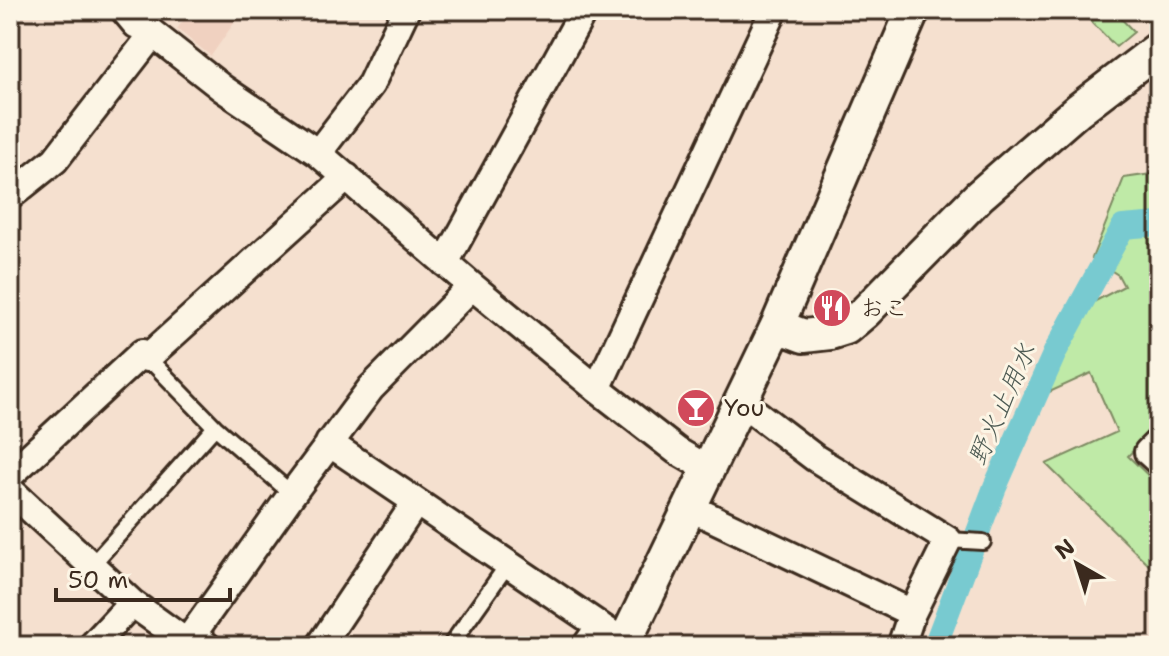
<svg xmlns="http://www.w3.org/2000/svg" width="1169" height="656" font-family="'Shantell Sans','Klee One',sans-serif">
<style>
.built{fill:#f0d1c0}
.green{fill:#bfeaa7;stroke:#7d8a62;stroke-width:2}
.lines{fill:none;stroke-linecap:round;stroke-linejoin:round}
.canal{stroke:#78cad0;stroke-width:24}
.service-casing{stroke:#3b2a1e;stroke-width:20}
.minor-casing{stroke:#3b2a1e;stroke-width:32}
.tertiary-casing{stroke:#3b2a1e;stroke-width:38}
.service{stroke:#fcf5e5;stroke-width:14}
.minor{stroke:#fcf5e5;stroke-width:26}
.tertiary{stroke:#fcf5e5;stroke-width:32}
.labels{text-anchor:middle;dominant-baseline:central;stroke-width:6;stroke-linejoin:round;paint-order:stroke}
.poi-label{font-size:24px;fill:#3b2a1e;stroke:#fcf5e5;text-anchor:start}
.water-label{font-size:26px;font-style:italic;fill:#4d5a53;stroke:#fcf5e5}
</style>
<rect width="100%" height="100%" fill="#f5e0cf"/>
<filter id="ink" filterUnits="userSpaceOnUse"><feTurbulence type="fractalNoise" baseFrequency=".0125" numOctaves="2"/><feDisplacementMap in="SourceGraphic" scale="16" xChannelSelector="R" yChannelSelector="G"/><feConvolveMatrix kernelMatrix="1 2 1 2 8 2 1 2 1" color-interpolation-filters="sRGB"/></filter>
<g filter="url(#ink)">
<path class="built" d="M191 10H243L211 56 177 29Z"/>
<path class="green" d="M1080 10H1113L1134 32 1116 47Z
M1159 173V423L1128 456 1159 486V575L1046 464 1117 432 1091 373 1043 395 1082 308 1124 286 1118 275 1092 258 1124 178Z"/>
<g class="lines">
<path class="canal" d="M935 646 995 487 1056 350 1123 227 1159 224"/>
<defs>
<path id="service" d="M144 354 215 427 292 494
M948 540 983 542
M91 566 215 427
M450 646 508 564"/>
<path id="minor" d="M138 22 222 88 318 153 472 286 597 389 677 451 708 469
M318 153 371 84 406 10
M10 196 55 160 152 35
M445 263 584 10
M147 358 347 177
M597 389 774 10
M740 401 815 458 948 540 912 613 901 646
M1159 441 1148 452 1159 462
M329 443 625 643
M10 475 142 353
M10 490 132 603 186 642 192 635 207 646
M691 508 912 613
M192 635 292 494 371 388 472 286
M92 646 132 603
M320 646 416 502
M586 646 600 626"/>
<path id="tertiary" d="M128 10 138 22
M777 326 804 336 830 333 846 328 865 312 979 196 1078 110 1159 48
M623 646 777 326 913 10"/>
</defs>
<use href="#service" class="service-casing"/>
<use href="#minor" class="minor-casing"/>
<use href="#tertiary" class="tertiary-casing"/>
<use href="#service" class="service"/>
<use href="#minor" class="minor"/>
<use href="#tertiary" class="tertiary"/>
</g>
</g>
<defs>
<symbol id="restaurant-disc" viewBox="-11 -11 22 22"><circle r="9.5" fill="#d1495b" stroke="#fcf5e5"/><path d="M-5-6h1v4h1v-4h1v4h1v-4h1v5L-1.5 .5V6h-2V.5L-5-1ZM5-6V6H3V1.5H1.5Q1.5-4 5-6Z" fill="#fff"/></symbol>
<symbol id="bar-disc" viewBox="-11 -11 22 22"><circle r="9.5" fill="#d1495b" stroke="#fcf5e5"/><path d="M-6-5H6L.8 .8V4.5H3.5V6h-7V4.5H-.8V.8Z" fill="#fff"/></symbol>
</defs>
<g fill-rule="evenodd">
<use href="#restaurant-disc" x="810" y="286" width="44" height="44"/>
<use href="#bar-disc" x="674" y="386" width="44" height="44"/>
</g>
<g class="labels">
<g class="poi-label">
<text x="860" y="308">おこ</text>
<text x="724" y="408">You</text>
</g>
<g class="water-label">
<text transform="translate(1001 404) rotate(-66)">野火止用水</text>
</g>
</g>
<rect width="1169" height="656" fill="none" stroke="#fcf5e5" stroke-width="40"/>
<rect x="20" y="20" width="1129" height="616" fill="none" stroke="#3b2a1e" stroke-width="3" filter="url(#ink)"/>
<g transform="translate(1077 564) rotate(321)" stroke="#fcf5e5" stroke-width="6" paint-order="stroke">
<path d="M0-6L14 30L0 20L-14 30Z" fill="#3b2a1e"/>
<text y="-12" font-size="22" font-weight="bold" text-anchor="middle" fill="#3b2a1e">N</text>
</g>
<path d="M56 588v12h174v-12" fill="none" stroke="#3b2a1e" stroke-width="4"/>
<text x="68" y="588" font-size="24" fill="#3b2a1e" stroke="#fcf5e5" stroke-width="6" paint-order="stroke">50 m</text>
</svg>
